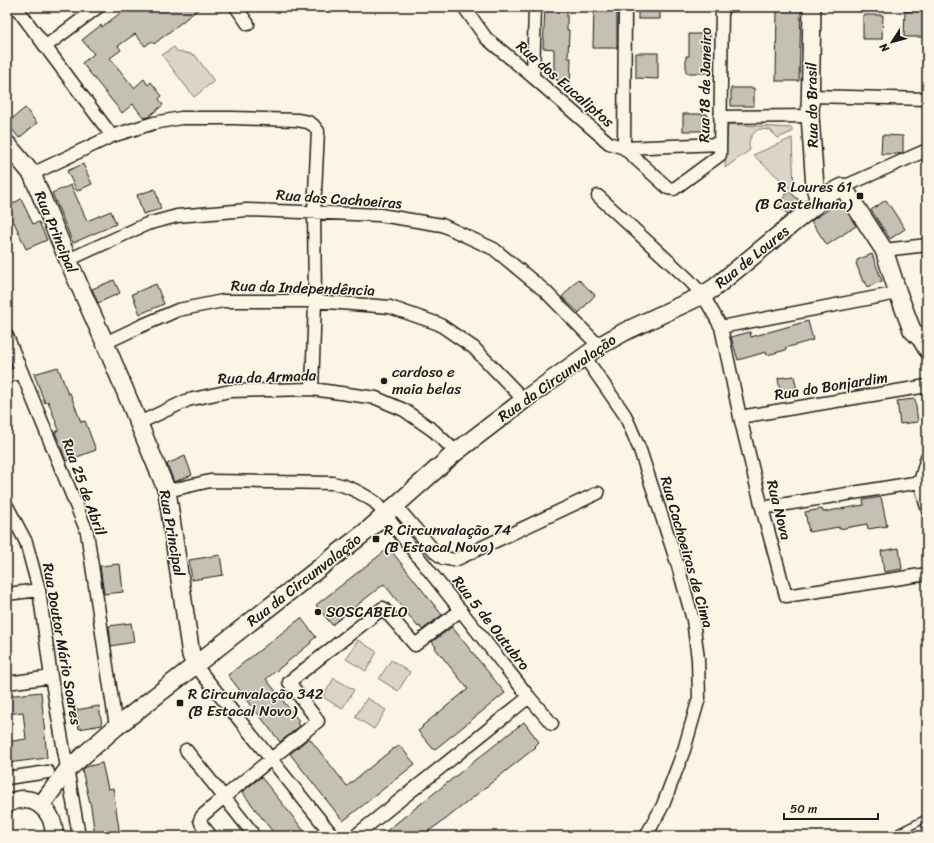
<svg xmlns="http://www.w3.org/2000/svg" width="934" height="843" font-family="Sriracha,sans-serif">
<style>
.green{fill:#dbd5c8;stroke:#7c7872}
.building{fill:#c4c0b3;stroke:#1c1c1c}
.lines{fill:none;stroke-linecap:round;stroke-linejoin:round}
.lane-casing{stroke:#1c1c1c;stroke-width:9}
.street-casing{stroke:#1c1c1c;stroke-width:15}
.secondary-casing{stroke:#1c1c1c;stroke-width:20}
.lane{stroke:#fcf5e5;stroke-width:6}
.street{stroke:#fcf5e5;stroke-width:12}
.secondary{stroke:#fcf5e5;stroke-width:17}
.poi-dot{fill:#1c1c1c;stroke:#fcf5e5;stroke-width:1.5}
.labels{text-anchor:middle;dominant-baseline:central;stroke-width:3;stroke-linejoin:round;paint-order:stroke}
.street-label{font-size:15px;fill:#1c1c1c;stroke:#fcf5e5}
.poi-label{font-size:15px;fill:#1c1c1c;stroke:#fcf5e5;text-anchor:start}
</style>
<rect width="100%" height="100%" fill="#fcf5e5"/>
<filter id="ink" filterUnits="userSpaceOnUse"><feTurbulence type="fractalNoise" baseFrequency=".025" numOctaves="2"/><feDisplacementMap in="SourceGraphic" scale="8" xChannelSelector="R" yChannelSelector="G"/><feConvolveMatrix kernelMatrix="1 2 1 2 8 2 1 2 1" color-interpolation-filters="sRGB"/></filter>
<g filter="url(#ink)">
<path class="green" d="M174 47 177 51 195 55 214 81 194 97 162 55Z
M728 124 792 128V132L778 138 770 130 759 129C751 134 747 141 750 150L725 168Z
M792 138 794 189 792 190 753 155Z
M358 640 377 652 366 671 346 659Z
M391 660 410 672 398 691 379 679Z
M334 678 354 690 342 709 323 697Z
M367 698 386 710 374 729 355 717Z"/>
<path class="building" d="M128 7H201L154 44 152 41 145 46 135 34 118 46 121 50 110 58 134 88 144 79 148 85 151 82 162 96 159 99 163 105 148 117 144 118 133 104 122 113 82 63 94 54 82 40 101 25 102 27Z
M545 7H567V30H569L568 58H571L570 84H558V80L554 79V49L543 48Z
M594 7H617V48H593Z
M638 7H660V19H638Z
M777 7H801L799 81H776Z
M905 11H926V37H904Z
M863 15H883L882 39H863Z
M689 34H710L709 73H686V56H689Z
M636 53H658V79L636 78Z
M731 88H754V106H731Z
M25 108 37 123 19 138 7 123Z
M683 114H707V131H683Z
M882 135 903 136V153L896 154H881Z
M83 164 92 184 77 191 67 171Z
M71 185 87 221 111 211 116 224 73 243 52 193Z
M155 189 161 209 143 214 137 195Z
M789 191 801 202 788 214 777 205Z
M21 199 33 224 39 222 47 240 26 249 14 222 7 226V207Z
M886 200 905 229 890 239 871 210Z
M838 203 842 204 856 226 827 245 811 221Z
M872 254 882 281 867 287 865 281 863 282 856 263 857 262V260Z
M578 279 595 295 579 313 562 297Z
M114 280 120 293 98 303 92 289Z
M156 284 164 304 140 314 132 294Z
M808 321 813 340 785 348 786 350 767 355 766 352 738 360 731 337 750 332 751 337Z
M58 367 68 394 70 393 81 422 85 421 96 450 66 461 55 432 59 430 48 401 45 403 34 374Z
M794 376 798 395 781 398 778 378Z
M915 399 918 422 900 424 897 401Z
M185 456 192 475 174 482 167 464Z
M881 497 887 526 868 529 867 524 839 529V527L809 532 805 512 822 509 823 512 864 505 863 500Z
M389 548 442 615 422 630 420 626 418 627 384 584 332 625 316 605Z
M899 548 902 569 884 572 881 551Z
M220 555 223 575 192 580 189 560Z
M120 564 123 592 104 594 100 566Z
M301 618 316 637 310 642 311 643 266 679 299 721 297 723 300 726 280 742 228 675Z
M131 623 134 642 111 646 109 626Z
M452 627 505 693 434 750 418 731 423 727 422 726 468 689 435 648 436 647 432 642Z
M41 692 47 758 7 763V742L26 739 23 712 7 714V696Z
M99 706 102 725 79 729 76 710Z
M524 722 539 742 535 746 536 747 446 819 421 836H380Z
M309 738 347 786 394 748 395 749 399 745 415 764 343 821 290 754Z
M102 763 108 789 113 788 120 836H95L91 807 82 770 86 767Z
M261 777 278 798 308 836H276L242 792Z"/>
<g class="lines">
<defs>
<path id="lane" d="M899 832 927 818"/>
<path id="street" d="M16 7 112 136
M236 7 248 24
M464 7 486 38 533 77 609 143 624 148 668 188 674 189 720 155 722 7
M625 7 624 148 720 144
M46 46 98 7
M533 77 535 7
M811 96 927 99
M720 117 810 116
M32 174 112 136 154 123 181 118H233L297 120 308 122 313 125 318 131 314 212 315 301 312 389
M843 187 927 150
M598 196 689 280 703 295 721 327 740 417 762 508 786 596 927 574
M884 250 927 245
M68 260 147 224 177 216 247 210 380 215 442 225 494 249 545 291 599 346
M721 327 898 293
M7 336 87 532 116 727
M105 343 141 326 178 310 223 301H315L390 307 439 324 474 348 524 400
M584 356 625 415 640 450 678 566 693 620 698 659 699 698 684 750 663 805 646 836
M7 377 22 372
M740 417 927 386
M139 423 188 400 230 391 312 389 376 398 404 410 434 431 456 452
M927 457 920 482 927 508
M167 491 210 481 333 483C349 486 361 493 375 502L529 697 552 724
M7 506 26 542 39 590 51 677 79 836
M396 506 436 553 443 558 455 560 598 493
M762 508 920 482
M7 594 39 590
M195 665 333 836
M7 683 51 677
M186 750 224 797 318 721 289 682 383 608 415 645 461 610
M7 778 48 772
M211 836 202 825 200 820 202 816 224 797 251 831 253 836
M355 836 529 697"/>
<path id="secondary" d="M812 7 810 116 815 187 819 202
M7 144 32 174 68 260 105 343 167 491 191 655 195 665
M7 804C32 790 55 810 54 836
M41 805 68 769 116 727 368 530 456 452 524 400 599 346 626 331 703 295 714 288 830 193 843 187 884 250 898 293 912 330 921 339 927 349"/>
</defs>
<use href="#lane" class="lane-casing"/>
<use href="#street" class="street-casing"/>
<use href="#secondary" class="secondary-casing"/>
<use href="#lane" class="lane"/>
<use href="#street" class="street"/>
<use href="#secondary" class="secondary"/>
</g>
</g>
<g class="poi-dot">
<rect x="856" y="192" width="8" height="8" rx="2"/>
<circle cx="384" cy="381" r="4"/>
<rect x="372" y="535" width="8" height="8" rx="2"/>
<circle cx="318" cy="612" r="4"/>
<rect x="176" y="699" width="8" height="8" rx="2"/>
</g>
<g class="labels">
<g class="street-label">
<text transform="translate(565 84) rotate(41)">Rua dos Eucaliptos</text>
<text transform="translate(705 85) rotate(-89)">Rua 18 de Janeiro</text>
<text transform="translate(812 105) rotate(-91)">Rua do Brasil</text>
<text transform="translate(339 199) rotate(4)">Rua das Cachoeiras</text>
<text transform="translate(56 232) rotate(67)">Rua Principal</text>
<text transform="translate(752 257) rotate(-39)">Rua de Loures</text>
<text transform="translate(303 288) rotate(2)">Rua da Independência</text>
<text transform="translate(267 377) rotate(-2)">Rua da Armada</text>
<text transform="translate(557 378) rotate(-35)">Rua da Circunvalação</text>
<text transform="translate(831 386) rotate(-9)">Rua do Bonjardim</text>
<text transform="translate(84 487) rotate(70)">Rua 25 de Abril</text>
<text transform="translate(779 510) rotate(76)">Rua Nova</text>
<text transform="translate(172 533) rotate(80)">Rua Principal</text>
<text transform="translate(687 552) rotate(74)">Rua Cachoeiras de Cima</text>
<text transform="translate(304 580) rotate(-38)">Rua da Circunvalação</text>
<text transform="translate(491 623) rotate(52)">Rua 5 de Outubro</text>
<text transform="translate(62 644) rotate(80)">Rua Doutor Mário Soares</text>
</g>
<g class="poi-label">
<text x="852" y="187" text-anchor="end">R Loures 61<tspan x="852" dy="17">(B Castelhana)</tspan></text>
<text x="392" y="372">cardoso e<tspan x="392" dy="17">maia belas</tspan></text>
<text x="384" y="530">R Circunvalação 74<tspan x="384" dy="17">(B Estacal Novo)</tspan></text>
<text x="326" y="612">SOSCABELO</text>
<text x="188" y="694">R Circunvalação 342<tspan x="188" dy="17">(B Estacal Novo)</tspan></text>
</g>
</g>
<rect width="934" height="843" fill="none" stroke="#fcf5e5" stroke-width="24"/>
<rect x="12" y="12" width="910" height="819" fill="none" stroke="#1c1c1c" stroke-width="1.5" filter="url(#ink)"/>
<g transform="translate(892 42) rotate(234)" stroke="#fcf5e5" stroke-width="3" paint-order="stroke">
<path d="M0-3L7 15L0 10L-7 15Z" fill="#1c1c1c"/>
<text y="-6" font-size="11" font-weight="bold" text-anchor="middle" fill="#1c1c1c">N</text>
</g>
<path d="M784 813v6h94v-6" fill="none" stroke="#1c1c1c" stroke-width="2"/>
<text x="790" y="813" font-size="12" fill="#1c1c1c" stroke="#fcf5e5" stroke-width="3" paint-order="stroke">50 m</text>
</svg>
